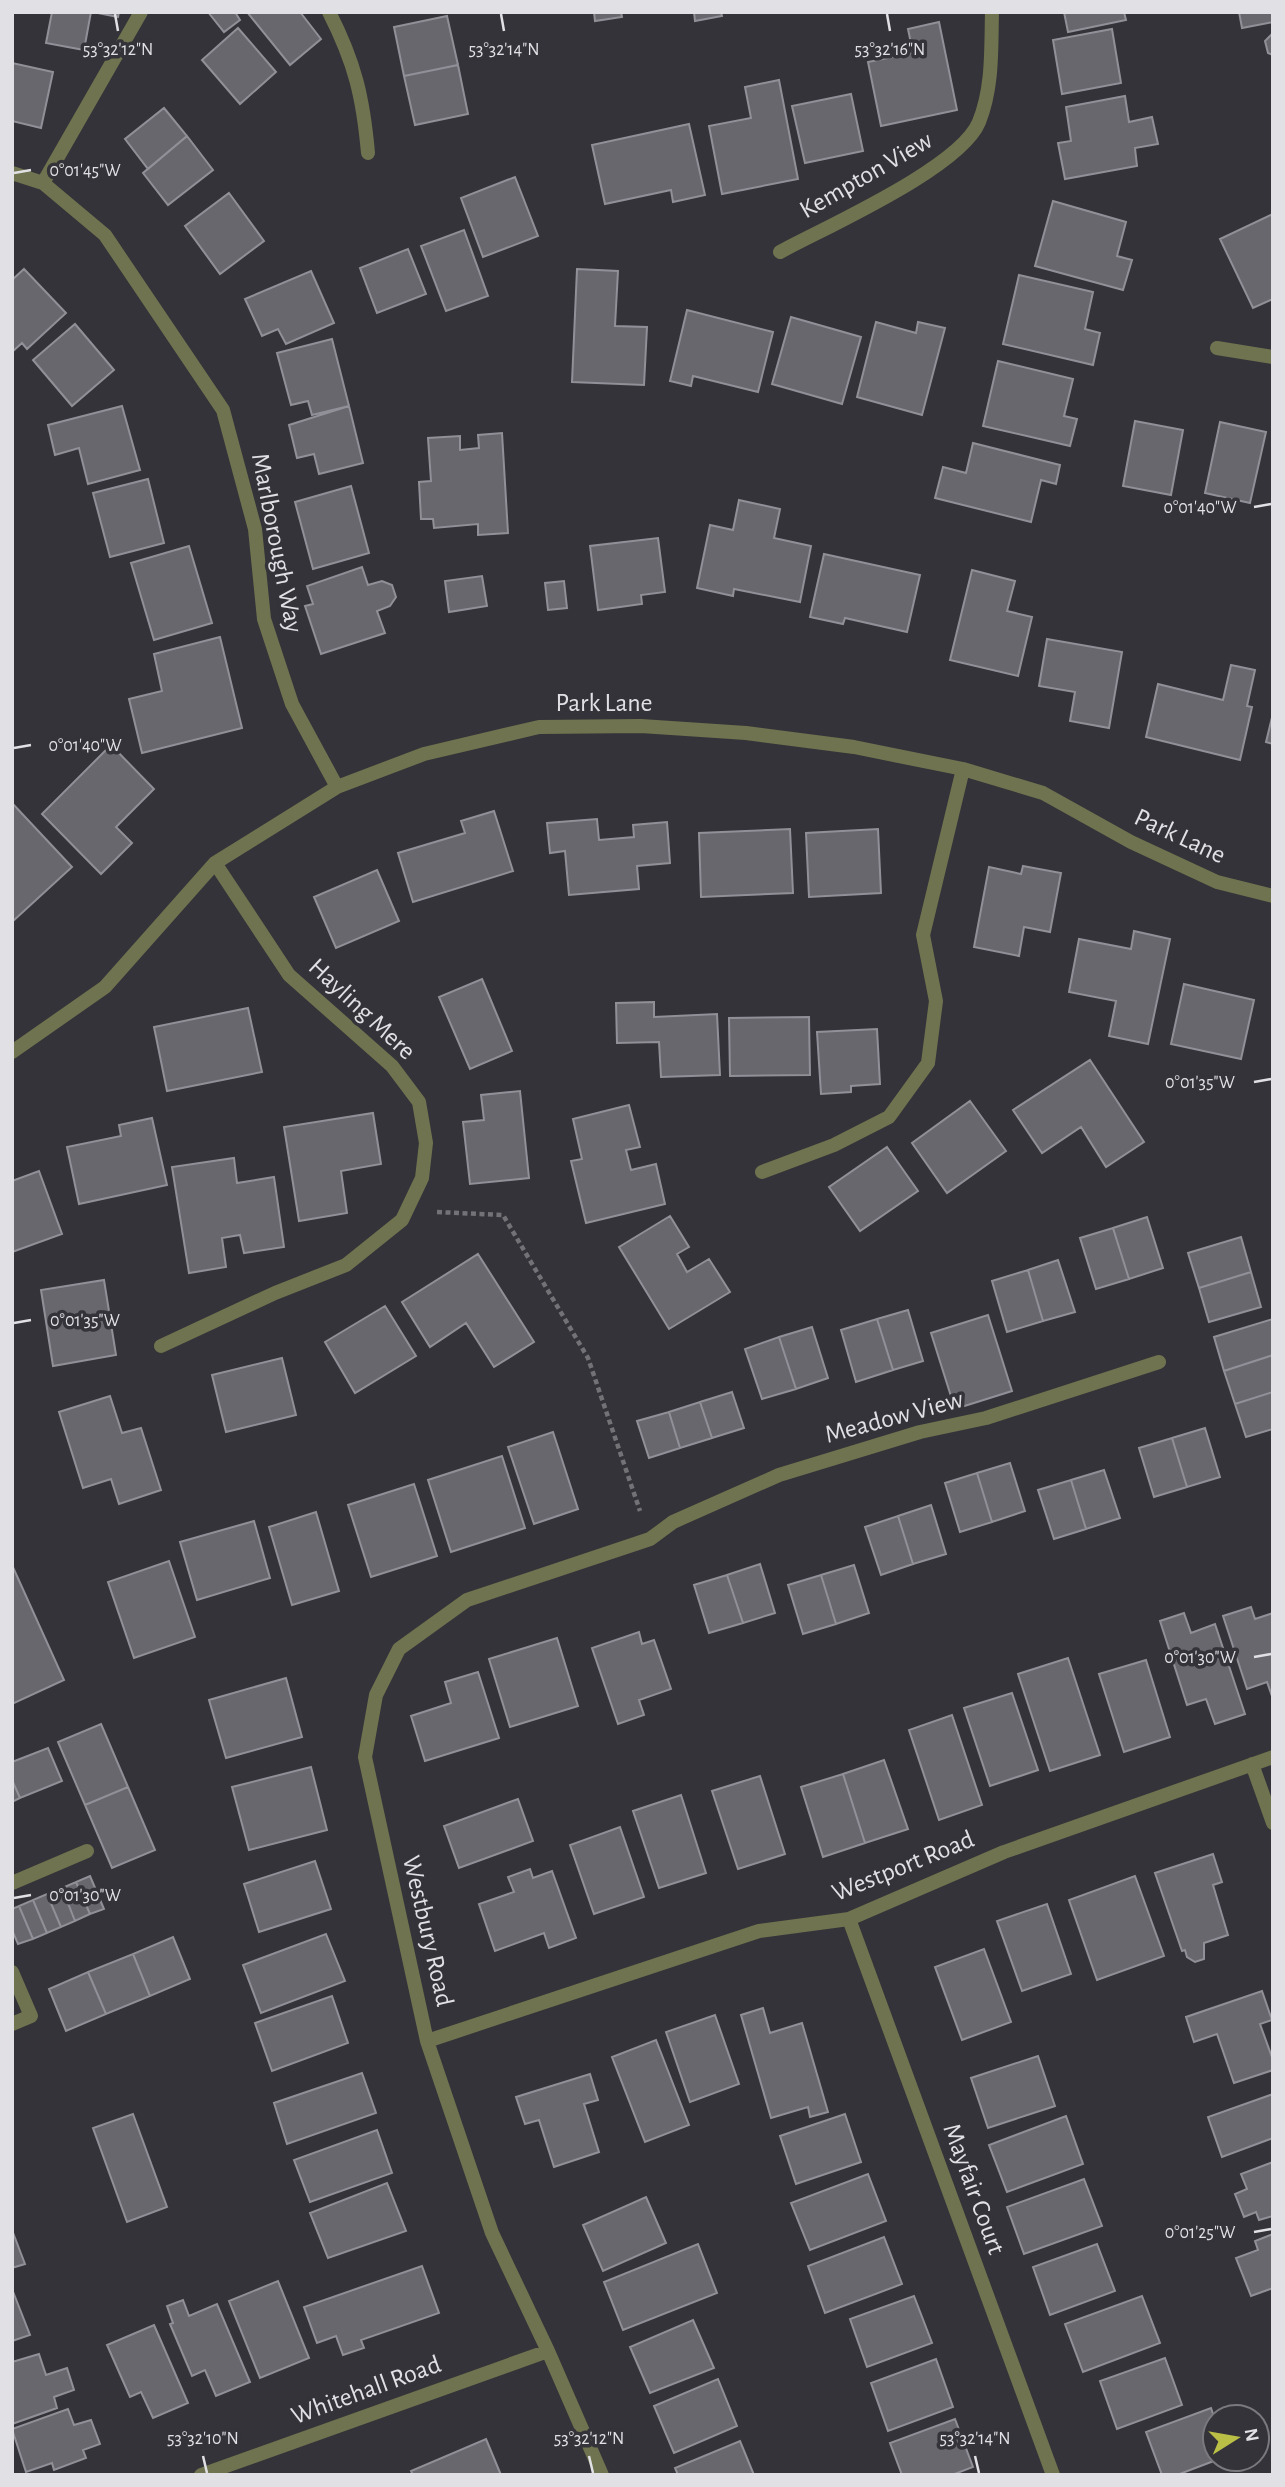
<svg xmlns="http://www.w3.org/2000/svg" width="1285" height="2487" font-family="'Alegreya Sans',sans-serif">
<style>
.building{fill:#68676e;stroke:#918f97;stroke-width:2}
.lines{fill:none;stroke-linecap:round;stroke-linejoin:round}
.path{stroke:#727277;stroke-width:4.5;stroke-dasharray:5 3.5;stroke-linecap:butt}
.lane{stroke:#70734f;stroke-width:14}
.street{stroke:#70734f;stroke-width:14}
.ticks{fill:none;stroke:#e1e1e5;stroke-width:2.5}
.labels{text-anchor:middle;dominant-baseline:central;stroke-width:7;stroke-linejoin:round;paint-order:stroke}
.street-label{font-size:26px;fill:#e1e1e5;stroke:#343339}
.ticks-label{font-size:18px;text-anchor:middle;fill:#e1e1e5;stroke:#343339;stroke-width:7;stroke-linejoin:round;paint-order:stroke}
</style>
<rect width="100%" height="100%" fill="#343339"/>
<path class="building" d="M52 12H91L84 50 46 43Z
M93 12H119L118 17Z
M208 12H235L240 20 224 32Z
M247 12H300L321 39 290 65Z
M594 12H621L622 17 595 21Z
M694 12H721L722 16 695 21Z
M1064 12H1124L1126 20 1068 32Z
M1239 12H1273V22L1242 28Z
M447 16 458 65 404 76 394 27Z
M939 22 957 110 881 126 868 62 913 53 908 29Z
M238 28 276 72 240 104 202 60Z
M1112 29 1121 83 1062 94 1053 40Z
M1273 33V55L1268 53 1265 41Z
M12 63 53 72 41 128 12 121Z
M458 65 468 114 415 125 404 76Z
M779 80 798 179 722 194 709 126 751 118 745 87Z
M851 94 863 151 805 163 792 106Z
M1125 96 1129 122 1152 117 1158 144 1135 148 1137 166 1065 179 1058 143 1071 141 1066 107Z
M164 108 187 136 148 169 125 139Z
M689 124 705 195 673 202 671 190 605 204 592 145Z
M187 136 213 170 168 205 143 173Z
M515 177 538 236 483 257 461 198Z
M229 193 264 241 220 274 185 226Z
M1053 201 1126 222 1117 256 1132 260 1123 290 1035 266Z
M1273 214V299L1253 308 1220 239Z
M464 230 488 296 446 311 421 246Z
M408 249 426 294 377 313 360 268Z
M24 269 66 313 27 349 22 343 12 352V280Z
M577 269 618 271 615 326 647 327 644 385 572 382Z
M311 271 334 323 286 344 278 329 262 336 245 299Z
M1019 275 1093 292 1085 329 1100 333 1093 365 1003 344Z
M687 310 773 332 758 392 693 376 691 386 670 381Z
M791 317 861 337 842 404 772 384Z
M876 322 916 333 918 322 945 328 922 415 857 397Z
M75 324 114 370 72 406 33 360Z
M332 339 349 406 312 415 308 401 291 405 277 353Z
M998 361 1073 379 1064 416 1077 419 1070 446 983 426Z
M122 406 140 470 88 484 79 448 55 455 48 425Z
M349 406 363 463 319 474 314 454 297 458 289 425Z
M1135 421 1183 430 1171 495 1123 486Z
M1220 422 1266 432 1250 503 1205 493Z
M502 433 508 533 478 535V524L434 528 433 519H421L419 482 431 481 428 438 460 436V450L479 448 478 435Z
M973 443 1060 465 1056 484 1041 480 1031 522 935 498 943 467 966 473Z
M148 479 164 543 110 557 93 493Z
M351 486 369 553 313 569 295 502Z
M739 500 780 509 774 538 811 546 800 602 734 589 733 596 697 588 710 525 733 530Z
M658 538 665 592 641 595 642 604 598 610 590 546Z
M189 546 212 623 154 640 131 563Z
M824 554 920 575 907 632 845 618 843 624 810 617Z
M362 567 368 585 382 581 392 585 396 597 390 606 377 611 385 633 321 654 305 606 313 604 307 586Z
M972 570 1015 581 1007 611 1032 617 1018 676 950 660Z
M482 576 487 606 449 612 445 581Z
M564 581 567 608 548 610 545 583Z
M220 637 242 728 142 753 129 699 162 691 154 654Z
M1047 639 1122 652 1109 728 1070 721 1075 692 1039 686Z
M1231 665 1255 670 1247 706 1252 707 1240 760 1146 737 1158 684 1223 700Z
M1273 713V744L1266 742Z
M111 745 154 789 116 827 132 843 101 874 42 814Z
M12 803 72 867 12 922Z
M494 811 513 871 413 902 398 853 465 833 461 821Z
M597 819 599 840 634 837 633 825 667 822 670 863 637 866 639 889 569 895 565 851 550 853 547 823Z
M790 829 793 893 701 897 699 833Z
M878 829 881 893 809 897 806 833Z
M1023 866 1061 873 1050 932 1024 927 1019 956 974 947 989 867 1021 874Z
M377 870 399 921 336 948 314 897Z
M1134 931 1170 939 1148 1044 1109 1036 1116 1001 1069 992 1079 939 1131 949Z
M482 979 512 1051 470 1069 439 997Z
M1184 984 1254 1000 1241 1059 1171 1044Z
M654 1002V1017L717 1014 720 1075 661 1077 659 1042 617 1043 616 1003Z
M248 1008 262 1072 167 1091 154 1027Z
M809 1017 810 1075 730 1076 729 1018Z
M877 1029 880 1084 851 1086V1092L821 1094 817 1032Z
M1090 1060 1144 1142 1106 1167 1081 1127 1042 1153 1013 1110Z
M520 1091 529 1178 470 1184 463 1122 484 1120 481 1095Z
M970 1101 1006 1151 947 1193 912 1143Z
M629 1105 640 1147 626 1150 631 1170 656 1164 665 1204 586 1223 571 1161 582 1159 573 1119Z
M373 1113 381 1164 341 1171 347 1213 299 1221 284 1127Z
M152 1118 167 1185 79 1204 67 1147 121 1136 119 1125Z
M887 1147 918 1191 860 1231 829 1187Z
M234 1158 237 1183 274 1177 284 1247 244 1253 240 1235 222 1238 226 1267 189 1273 172 1167Z
M39 1171 62 1234 12 1252V1181Z
M670 1216 689 1247 677 1254 687 1272 709 1259 730 1292 669 1329 619 1247Z
M1147 1217 1163 1268 1129 1279 1113 1228Z
M1113 1228 1129 1279 1096 1289 1080 1238Z
M1241 1237 1251 1272 1199 1288 1188 1253Z
M478 1254 534 1342 494 1367 466 1323 430 1347 402 1302Z
M1058 1260 1075 1312 1043 1321 1028 1270Z
M1028 1270 1043 1321 1007 1332 992 1281Z
M1251 1272 1261 1307 1209 1322 1199 1288Z
M104 1280 116 1355 53 1366 41 1290Z
M385 1306 416 1356 355 1393 325 1342Z
M908 1310 923 1361 893 1370 877 1319Z
M988 1315 1012 1391 955 1409 931 1333Z
M877 1319 893 1370 856 1382 841 1330Z
M1273 1319V1355L1224 1371 1214 1337Z
M812 1327 828 1378 796 1389 779 1337Z
M779 1337 796 1389 762 1399 745 1349Z
M1273 1355V1392L1235 1404 1224 1371Z
M282 1358 296 1415 226 1432 212 1375Z
M732 1392 744 1428 712 1438 700 1402Z
M1273 1392V1429L1246 1437 1235 1404Z
M110 1396 122 1433 141 1428 161 1490 119 1504 111 1479 83 1488 59 1412Z
M700 1402 712 1438 680 1448 669 1412Z
M669 1412 680 1448 649 1458 637 1421Z
M1205 1428 1220 1477 1187 1487 1172 1438Z
M553 1432 578 1509 534 1524 508 1447Z
M1172 1438 1187 1487 1154 1497 1139 1448Z
M502 1456 525 1528 451 1552 428 1480Z
M1010 1463 1025 1511 992 1522 977 1473Z
M1104 1470 1120 1518 1086 1529 1071 1480Z
M977 1473 992 1522 960 1532 945 1483Z
M1071 1480 1086 1529 1054 1539 1038 1490Z
M414 1484 437 1556 371 1577 348 1505Z
M931 1505 946 1554 913 1564 898 1516Z
M316 1512 339 1591 292 1605 269 1527Z
M898 1516 913 1564 881 1575 865 1527Z
M254 1521 270 1578 197 1600 180 1542Z
M169 1561 195 1637 134 1658 108 1582Z
M760 1564 775 1613 743 1623 727 1575Z
M12 1565 64 1680 12 1704Z
M854 1565 869 1613 836 1624 821 1575Z
M727 1575 743 1623 709 1633 694 1585Z
M821 1575 836 1624 803 1634 788 1585Z
M1251 1607 1255 1619 1273 1613V1699L1267 1682 1247 1689 1223 1616Z
M1184 1613 1191 1633 1215 1624 1245 1714 1215 1724 1206 1699 1187 1705 1160 1621Z
M639 1632 642 1644 654 1640 671 1689 639 1700 644 1715 618 1724 592 1648Z
M557 1638 578 1706 510 1727 489 1659Z
M1068 1658 1100 1755 1050 1771 1018 1674Z
M1146 1660 1170 1737 1124 1752 1099 1674Z
M478 1672 499 1738 425 1761 411 1716 451 1703 445 1682Z
M286 1678 302 1737 226 1758 209 1700Z
M1012 1693 1038 1770 990 1786 964 1708Z
M952 1715 982 1805 939 1820 909 1730Z
M101 1724 128 1787 85 1805 58 1742Z
M48 1748 62 1781 20 1798 12 1780V1762Z
M884 1760 908 1829 865 1843 843 1774Z
M311 1767 327 1830 249 1850 232 1787Z
M843 1774 865 1843 823 1857 801 1787Z
M760 1776 785 1854 738 1869 712 1791Z
M12 1780 20 1798 12 1802Z
M128 1787 155 1850 112 1868 85 1805Z
M681 1795 706 1873 659 1888 633 1811Z
M518 1799 533 1841 459 1868 444 1826Z
M620 1827 644 1897 594 1914 570 1845Z
M1213 1854 1222 1882 1213 1885 1228 1935 1204 1943V1959L1195 1962 1187 1957 1185 1950 1182 1951 1155 1873Z
M315 1861 331 1909 259 1932 244 1884Z
M530 1869 533 1878 552 1871 576 1938 549 1948 544 1933 495 1951 479 1904 514 1892 508 1877Z
M90 1876 104 1909 90 1914 76 1882Z
M1135 1876 1164 1956 1097 1980 1069 1900Z
M76 1882 90 1914 75 1921 62 1888Z
M62 1888 75 1921 61 1927 47 1894Z
M47 1894 61 1927 47 1933 33 1900Z
M33 1900 47 1933 33 1939 19 1906Z
M1047 1904 1071 1974 1022 1991 997 1921Z
M19 1906 33 1939 18 1944 12 1930V1909Z
M326 1934 345 1981 261 2013 243 1965Z
M173 1937 190 1979 150 1996 133 1954Z
M984 1949 1011 2022 962 2040 935 1967Z
M133 1954 150 1996 106 2014 88 1972Z
M88 1972 106 2014 66 2031 49 1989Z
M1262 1991 1272 2020 1260 2024 1273 2060V2070L1234 2083 1217 2034 1194 2042 1186 2017Z
M332 1996 348 2043 272 2071 255 2023Z
M763 2008 770 2033 802 2023 828 2112 810 2117 808 2107 771 2118 741 2015Z
M715 2015 739 2084 690 2102 666 2032Z
M656 2040 689 2125 645 2142 612 2057Z
M1038 2056 1055 2106 988 2128 971 2078Z
M362 2073 376 2113 287 2144 274 2103Z
M590 2074 598 2100 584 2104 599 2152 554 2167 539 2120 525 2124 516 2097Z
M1273 2094V2138L1222 2157 1208 2117Z
M133 2114 167 2207 127 2222 93 2128Z
M845 2114 861 2162 796 2184 780 2136Z
M1066 2116 1083 2164 1007 2192 989 2145Z
M377 2130 392 2173 310 2202 294 2160Z
M1273 2162V2216L1259 2220 1256 2212 1244 2217 1235 2194 1247 2189 1241 2174Z
M868 2174 886 2221 810 2250 791 2203Z
M1084 2179 1102 2226 1024 2254 1007 2207Z
M387 2183 406 2231 328 2258 310 2213Z
M646 2197 666 2243 603 2271 583 2225Z
M12 2230 25 2264 12 2268Z
M1273 2234V2288L1251 2296 1236 2258 1258 2250 1255 2241Z
M884 2237 902 2284 825 2313 808 2266Z
M698 2244 717 2293 623 2330 604 2282Z
M1097 2244 1115 2291 1050 2315 1033 2267Z
M422 2266 439 2313 361 2340 364 2348 343 2355 336 2336 317 2343 304 2307Z
M278 2281 309 2358 260 2378 229 2301Z
M12 2289 30 2335 12 2341Z
M914 2296 932 2343 867 2367 850 2319Z
M1142 2296 1160 2343 1083 2372 1065 2324Z
M183 2300 189 2316 217 2304 250 2382 216 2396 205 2370 192 2376 170 2324 173 2323 167 2306Z
M693 2320 714 2368 650 2393 630 2347Z
M154 2325 188 2403 153 2418 141 2392 130 2397 107 2345Z
M39 2354 46 2375 67 2368 74 2390 54 2397 57 2408 12 2424V2362Z
M1165 2358 1182 2405 1117 2429 1100 2381Z
M936 2359 953 2407 888 2431 871 2383Z
M718 2379 737 2426 674 2453 654 2406Z
M1211 2408 1215 2420V2459H1219L1177 2475H1162L1146 2432Z
M68 2409 74 2425 91 2420 100 2444 83 2450 86 2458 54 2470 52 2463 26 2472 12 2429Z
M955 2419 973 2467 952 2475H902L890 2443Z
M486 2439 501 2475H413L411 2471Z
M740 2441 754 2475H678L675 2468Z"/>
<g class="lines">
<path class="path" d="M437 1212 503 1215 588 1358 640 1511"/>
<path class="lane" d="M12 1883 87 1851
M12 1972 31 2016 12 2024"/>
<path class="street" d="M329 12C355 63 363 97 368 153
M12 173 43 183 105 235 223 410 255 529 264 619 292 704 337 787
M43 183 141 12
M780 252C826 227 960 168 979 122 993 87 991 50 992 12
M1217 348 1273 357
M12 1052 105 987 215 863 337 787 424 754 539 727 641 726 746 733 854 747 963 769 1043 793 1131 842 1217 882 1273 896
M762 1172 834 1145 889 1117 928 1063 936 1001 923 935 963 769
M161 1346 275 1293 346 1265 402 1220 422 1178 426 1143 419 1102 392 1066 289 975 215 863
M1252 1764 1273 1823
M849 1919 1053 2475
M427 2041 759 1931 849 1919 1004 1852 1273 1757
M201 2475 548 2351
M602 2475 548 2351 492 2233 427 2041 365 1757 376 1695 399 1649 467 1600 650 1539 673 1522 779 1475 920 1432 986 1418 1159 1362"/>
</g>
<path class="ticks" d="M115 14 118 31M501 14 504 31M887 14 890 31M14 173 31 170M1254 507 1271 504M14 748 31 745M1254 1082 1271 1079M14 1323 31 1320M1254 1657 1271 1654M14 1898 31 1895M1254 2232 1271 2229M203 2456 207 2473M589 2456 593 2473M975 2456 979 2473"/>
<g class="labels">
<g class="street-label">
<text transform="translate(866 175) rotate(-30)">Kempton View</text>
<text transform="translate(277 543) rotate(79)">Marlborough Way</text>
<text x="604" y="703">Park Lane</text>
<text transform="translate(1180 836) rotate(25)">Park Lane</text>
<text transform="translate(362 1009) rotate(43)">Hayling Mere</text>
<text transform="translate(894 1417) rotate(-15)">Meadow View</text>
<text transform="translate(903 1866) rotate(-22)">Westport Road</text>
<text transform="translate(428 1931) rotate(77)">Westbury Road</text>
<text transform="translate(974 2189) rotate(70)">Mayfair Court</text>
<text transform="translate(366 2390) rotate(-20)">Whitehall Road</text>
</g>
</g>
<g class="ticks-label">
<text x="118" y="55">53°32'12"N</text>
<text x="504" y="55">53°32'14"N</text>
<text x="890" y="55">53°32'16"N</text>
<text x="85" y="176">0°01'45"W</text>
<text x="1200" y="513">0°01'40"W</text>
<text x="85" y="751">0°01'40"W</text>
<text x="1200" y="1088">0°01'35"W</text>
<text x="85" y="1326">0°01'35"W</text>
<text x="1200" y="1663">0°01'30"W</text>
<text x="85" y="1901">0°01'30"W</text>
<text x="1200" y="2238">0°01'25"W</text>
<text x="203" y="2444">53°32'10"N</text>
<text x="589" y="2444">53°32'12"N</text>
<text x="975" y="2444">53°32'14"N</text>
</g>
<rect width="1285" height="2487" fill="none" stroke="#e1e1e5" stroke-width="28"/>
<g transform="translate(1236 2438) rotate(79)"><circle r="33" fill="#343339" stroke="#79797e" stroke-width="2"/>
<path d="M0-5L12 26L0 18L-12 26Z" fill="#bac045"/>
<text y="-10" font-size="19" font-weight="bold" text-anchor="middle" fill="#e1e1e5">N</text>
</g>
</svg>
